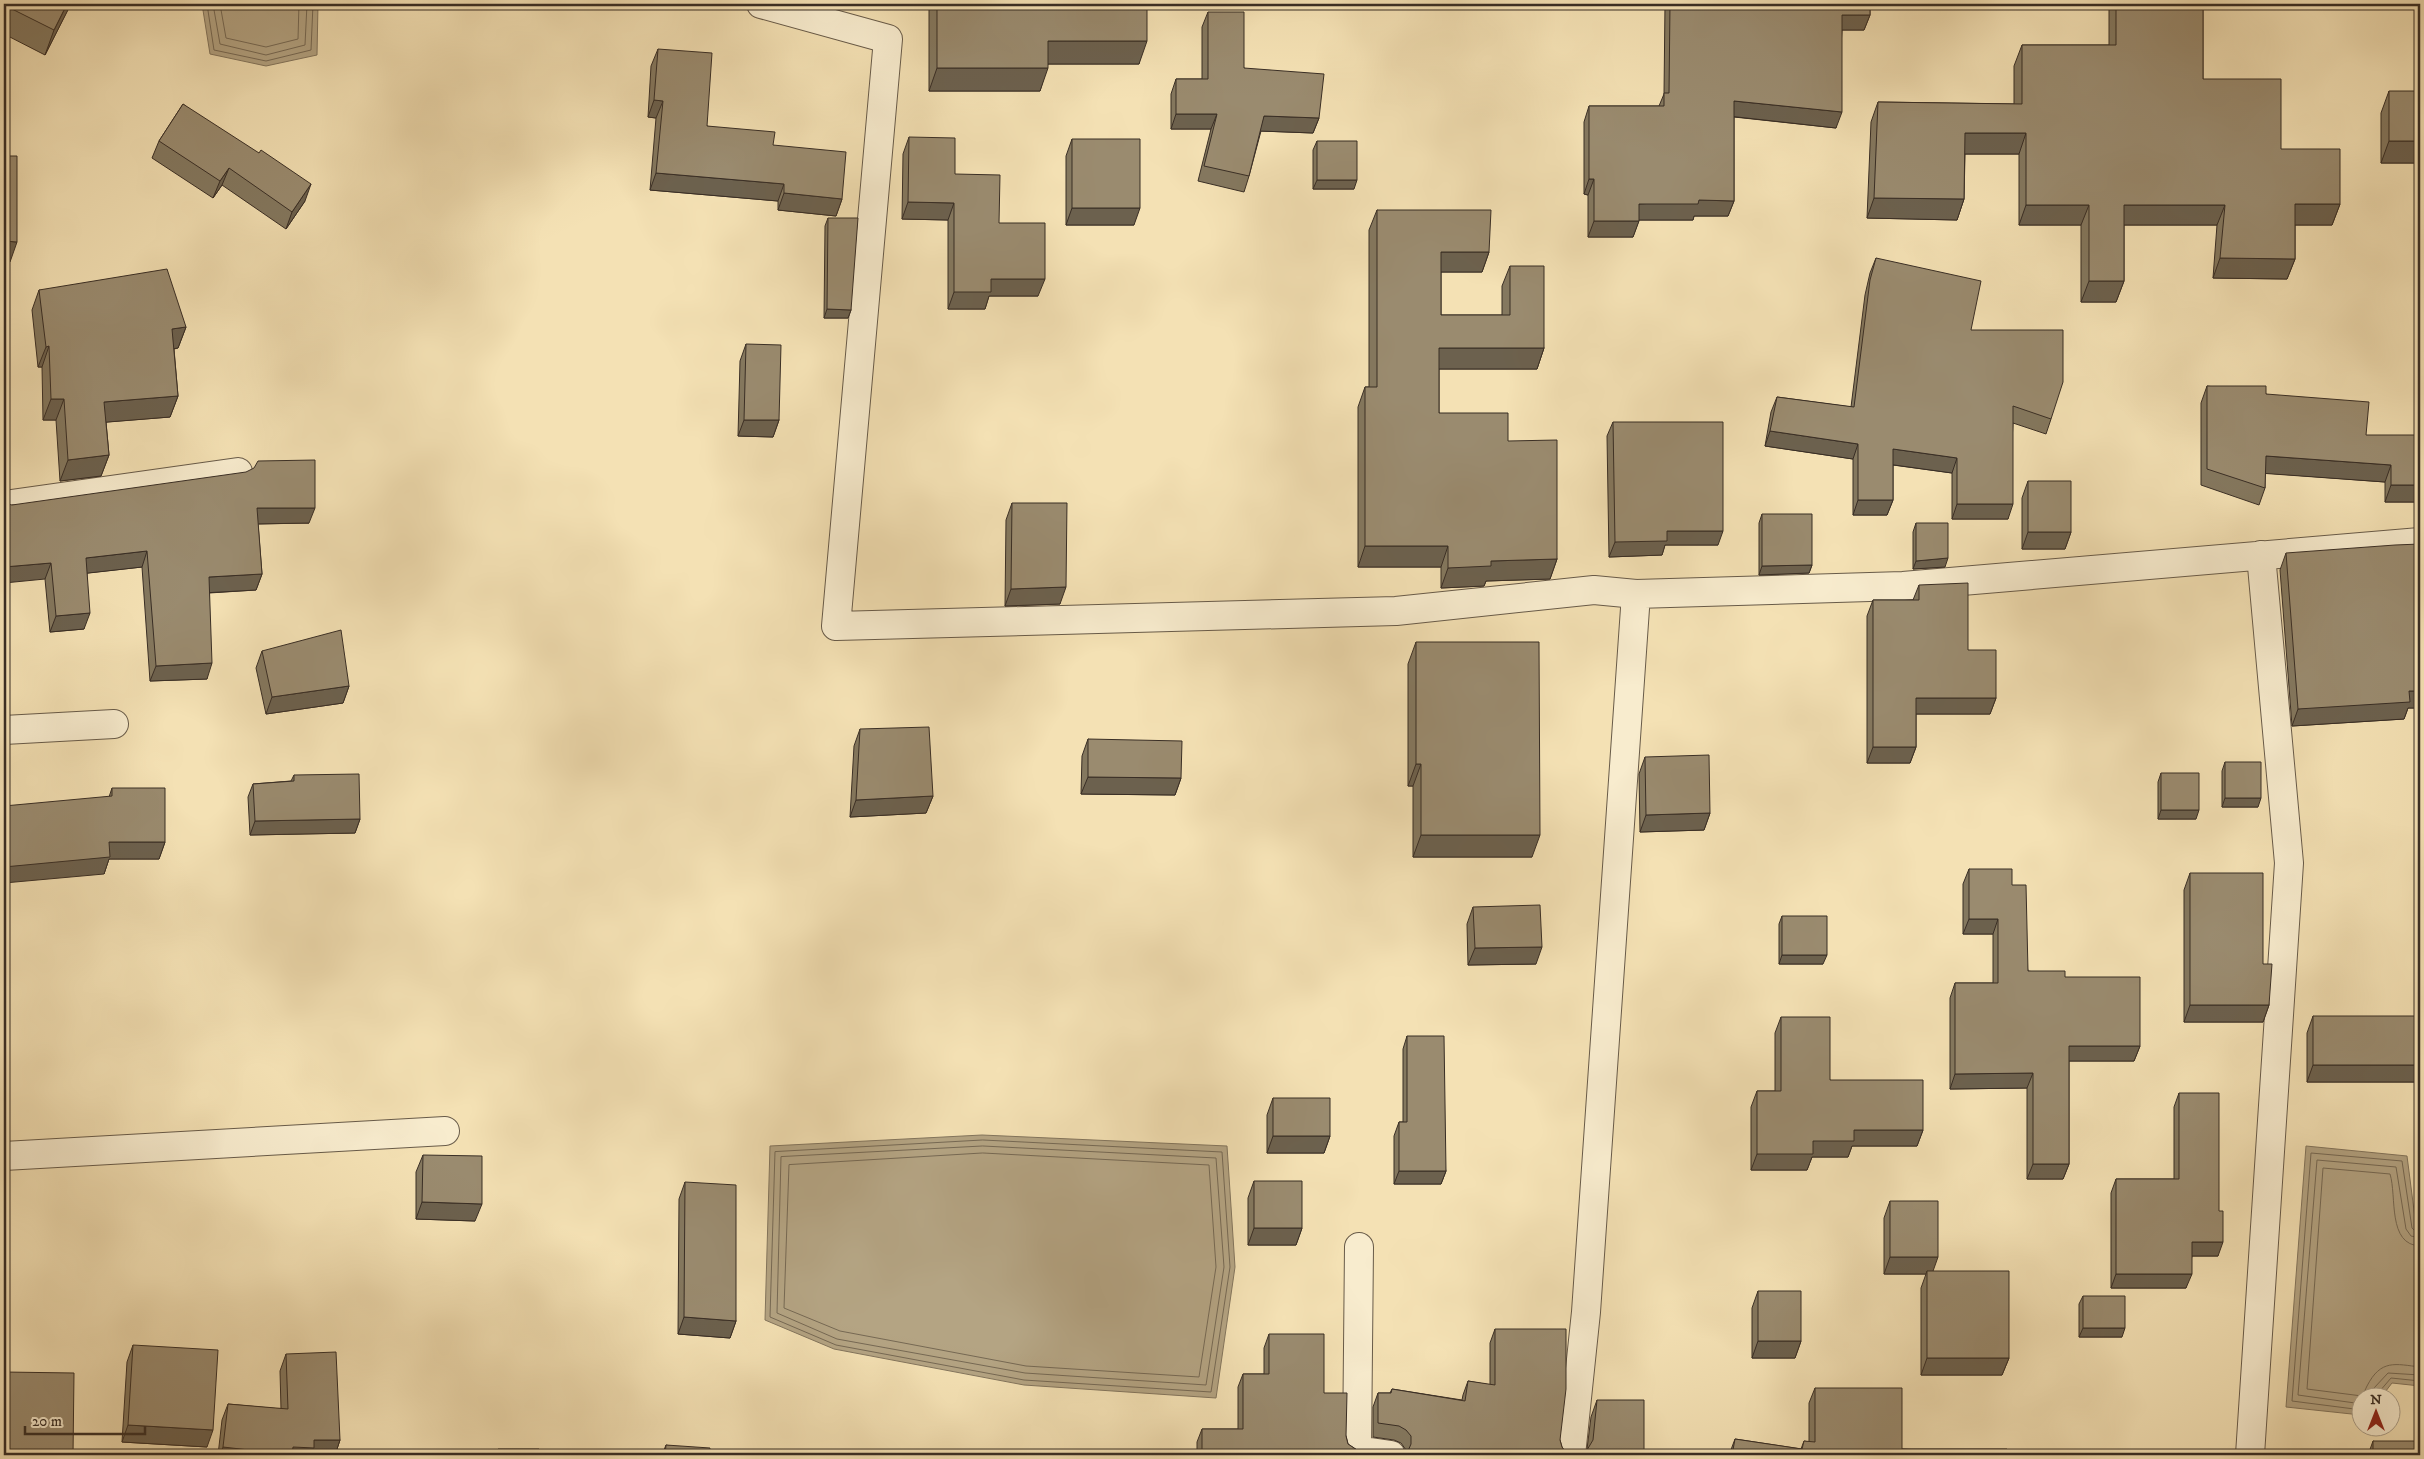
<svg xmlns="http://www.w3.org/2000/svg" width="2424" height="1459" font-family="'IM FELL DW Pica',serif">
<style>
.water{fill:#b4a483;stroke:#83755d}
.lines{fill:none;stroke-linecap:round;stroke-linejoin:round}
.shore{stroke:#766954;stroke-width:1}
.minor-casing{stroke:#685b49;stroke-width:30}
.minor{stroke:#f8ecce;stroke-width:28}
.wall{fill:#84785f;stroke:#392e25}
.shaded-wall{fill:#6c614e;stroke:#392e25}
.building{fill:#9a8b6f;stroke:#392e25}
</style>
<rect width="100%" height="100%" fill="#f4e1b4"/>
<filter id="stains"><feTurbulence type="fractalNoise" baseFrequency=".004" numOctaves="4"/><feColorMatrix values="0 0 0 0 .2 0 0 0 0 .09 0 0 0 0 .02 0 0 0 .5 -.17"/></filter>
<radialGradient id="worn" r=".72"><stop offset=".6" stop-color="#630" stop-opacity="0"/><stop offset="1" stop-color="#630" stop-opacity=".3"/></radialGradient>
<path class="water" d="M202 4H318L317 55 266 66 210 54Z
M982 1135 1227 1146 1235 1267 1216 1398 1024 1385 834 1349 765 1320 770 1146Z
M2306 1146 2407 1156 2416 1226 2420 1228V1386L2392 1383 2382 1396H2362L2361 1415 2286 1407Z"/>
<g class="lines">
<path class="shore" d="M207 4 214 50 266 61 311 50 313 4
M213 4 220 44 266 55 305 45 307 4
M220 4 226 38 266 47 298 39 299 4
M983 1140 1222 1152 1230 1267 1211 1392 1024 1380 836 1345 770 1317 775 1152Z
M983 1146 1216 1158 1224 1267 1206 1385 1025 1373 837 1339 777 1313 781 1157Z
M983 1153 1209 1165 1216 1267 1199 1377 1026 1366 840 1331 784 1308 789 1165Z
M2420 1246C2387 1245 2397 1196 2390 1174L2323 1168 2307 1389 2362 1396C2364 1393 2365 1390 2367 1386 2381 1359 2395 1364 2420 1367
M2372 1396 2374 1388 2388 1373 2420 1375
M2378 1396 2379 1392 2391 1378 2420 1381
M2362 1404 2298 1395 2317 1160 2396 1167 2406 1229 2411 1236 2420 1238
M2362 1410 2292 1401 2311 1153 2402 1161 2412 1228 2415 1231 2420 1232"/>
<defs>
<path id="minor" d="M761 4 888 39 836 626 1396 611 1594 590 1636 594 1903 586 2420 542
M4 505 238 472
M4 730 114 724
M4 1156 445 1131
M1359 1247 1357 1450 1391 1455
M1571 1455 1586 1312 1636 594
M2250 1455 2289 863 2261 555"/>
</defs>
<use href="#minor" class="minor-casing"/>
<use href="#minor" class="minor"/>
</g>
<path class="wall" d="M4 4 69 7 45 55 4 34Z
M929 4H1147L1139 64H1048L1040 91H929Z
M1665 4H1870V15L1864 30H1842L1836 128 1734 117V201L1728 216H1694L1693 220H1639L1633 237H1588V195L1584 194V122L1589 106H1659L1664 94Z
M2109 4H2203V79L2340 204 2332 225H2295V259L2287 279 2213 278 2217 225H2124V281L2116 302H2081V225H2019V154H1965L1964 199 1957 220 1867 218 1871 122 1878 102 2014 104V66L2022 45H2109Z
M1208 12 1244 68 1319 118 1313 133 1261 131 1249 176 1244 192 1198 181 1211 129H1171V94L1176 79H1202V27Z
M658 49 707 126 773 145 842 199 836 216 778 210V201L650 190 656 118 648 117 651 66Z
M2389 91 2420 163H2381V113Z
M183 104 305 201 286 229 222 185 213 198 152 158 159 141Z
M909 137 955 174 999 223 1038 296H989L985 309H948V220L902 219 903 154Z
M1072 139 1134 225H1066V156Z
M1317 141 1354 189H1313V150Z
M1377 210 1489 252 1482 272H1441V315H1502V286L1510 266 1544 348 1537 369H1439V413L1508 441 1557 559 1550 579 1486 581 1484 586 1441 588V567H1358V407L1365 387H1369V230Z
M828 218 851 310 848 318H824L825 226Z
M1876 258 1971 330 2051 419 2046 434 2013 423 2008 519H1952V473L1893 465V500L1887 515H1853V459L1765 446 1771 412 1777 397 1851 407 1865 295 1870 273Z
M39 290 186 327 178 348 174 349 178 396 170 417 106 422 109 455 101 476 60 481 56 420H43L42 367H38L32 310Z
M746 344 779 420 773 437 738 436 740 361Z
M2207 386 2266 394 2366 435 2420 502H2385V482L2265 473V488L2259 505 2201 485V403Z
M1613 422 1718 545H1665L1662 555 1609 557 1607 436Z
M2028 481 2071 532 2065 549H2022V498Z
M1012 503 1060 604 1005 606 1006 520Z
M12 505 309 523 258 524 262 574 256 590 209 593 207 679 150 681 142 567 87 573 84 629 50 632 45 579Z
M1762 514 1812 565 1809 573 1759 575V523Z
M1916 523 1945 567 1913 569V532Z
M2286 553 2420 708H2408L2404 719 2292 726 2280 570Z
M1919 585 1968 650 1996 698 1990 714H1916V747L1910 763H1867V616L1873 600H1913Z
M1416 642 1532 857H1413V786H1408V664Z
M262 651 349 686 343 703 266 714 256 668Z
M860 729 933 796 926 813 850 817 854 746Z
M1088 739 1181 778 1175 795 1081 794 1082 756Z
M1645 757 1710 813 1704 830 1640 832 1639 774Z
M2225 762 2258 807H2222V771Z
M2161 773 2196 819H2158V782Z
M294 775 360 819 355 833 250 835 248 797 253 784 291 781Z
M112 788 165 842 159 859H109L104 874 109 797Z
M1969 869 2012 885 2028 971 2065 977 2140 1046 2134 1061H2069V1164L2063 1179H2027V1088L1950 1089V998L1955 983H1993V934H1963V884Z
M2190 873 2263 964 2269 1005 2263 1022H2184V890Z
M1473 907 1536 964 1468 965 1467 924Z
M1782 916 1823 964H1779V924Z
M2313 1016 2420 1082H2307V1033Z
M1781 1017 1830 1080 1923 1130 1917 1146H1852L1848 1157H1812L1807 1170H1751V1107L1757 1091H1775V1033Z
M1407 1036 1446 1171 1441 1184H1394V1136L1399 1122H1403V1049Z
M2179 1093 2218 1256H2192L2186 1288H2111V1193L2116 1179H2174V1107Z
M1273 1098 1330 1136 1324 1153H1267V1115Z
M423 1155 475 1221 416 1219V1172Z
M1254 1181 1302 1228 1296 1245H1248V1198Z
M685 1182 736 1321 730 1338 678 1334 679 1199Z
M1890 1201 1933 1271 2009 1358 2002 1375H1921V1288L1926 1274H1884V1218Z
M1758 1291 1801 1341 1795 1358H1752V1308Z
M2083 1296 2122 1337H2079V1304Z
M1495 1329 1560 1440 1562 1447 1566 1453 1565 1455H1402L1406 1453V1450L1401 1443 1394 1440 1373 1437V1407L1378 1393H1390L1392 1389 1462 1400 1463 1395 1468 1381 1490 1385V1343Z
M1269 1334 1324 1393 1346 1436 1348 1444 1360 1452 1383 1455H1197V1442L1202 1429H1238V1387L1243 1374H1264V1348Z
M133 1345 207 1447 122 1442 127 1362Z
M286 1354 340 1440 335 1455H218L222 1420 228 1404 281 1409 280 1371Z
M1815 1388 1902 1449 2007 1455H1729L1735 1439 1801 1449 1804 1441 1809 1442V1403Z
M1597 1400 1642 1455H1585L1587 1449 1591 1417Z
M2373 1441 2420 1455H2368Z
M666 1445 709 1455H662Z"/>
<path class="shaded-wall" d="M67 4H71L45 55 54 30Z
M1842 15H1870L1864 30H1836Z
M1048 41H1147L1139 64H1040Z
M937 68H1048L1040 91H929Z
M654 100 663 101 656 118 648 117Z
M1734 101 1842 112 1836 128 1728 116Z
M1176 114H1217L1211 129H1171Z
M1264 116 1319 118 1313 133 1259 131Z
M1965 133H2026L2019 154H1958Z
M2389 141H2420V163H2381Z
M229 168 222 185 213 198 220 181Z
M656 173 784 184 778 201 650 190Z
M1589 179H1594L1588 195 1584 194Z
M1317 180H1357L1354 189H1313Z
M311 184 305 201 286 229 292 212Z
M784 193 842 199 836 216 778 210Z
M1874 198 1964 199 1957 220 1867 218Z
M1699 200 1734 201 1728 216H1694L1693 220H1633L1639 204Z
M908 202 954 203 948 220 902 219Z
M2295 204H2340L2332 225H2287Z
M2026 205H2089L2081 225H2019Z
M2124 205H2225L2217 225H2116Z
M1072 208H1140L1134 225H1066Z
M1594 221H1639L1633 237H1588Z
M4 241 17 242 10 262H4Z
M1441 252H1489L1482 272H1434Z
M2220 258 2295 259 2287 279 2213 278Z
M991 279H1045L1038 296H989L985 309H948L954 292Z
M2089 281H2124L2116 302H2081Z
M827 309 851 310 848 318H824Z
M186 327 178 348 165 350 172 329Z
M49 346 42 367H38L46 347Z
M1439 348H1544L1537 369H1432Z
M178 396 170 417 96 423 104 402Z
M51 399H64L56 420H43Z
M744 420H779L773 437 738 436Z
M1770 431 1858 444 1853 459 1765 446Z
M1893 449 1957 458 1952 473 1887 464Z
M109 455 101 476 60 481 68 460Z
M2266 456 2391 465 2385 482 2259 473Z
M2391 485H2420V502H2385Z
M1858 500H1893L1887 515H1853Z
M1957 504H2013L2008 519H1952Z
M257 508H315L309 523 252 524Z
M1667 531H1723L1718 545H1665L1662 555 1609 557 1615 542Z
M2028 532H2071L2065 549H2022Z
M1365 546H1448L1441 567H1358Z
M147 551 142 567 80 574 86 558Z
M1948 558 1945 567 1913 569 1916 561Z
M1557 559 1550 579 1486 581 1484 586 1441 588 1448 568 1491 561Z
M51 563 45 579 4 583V567Z
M1812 565 1809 573 1759 575 1762 566Z
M262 574 256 590 203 593 209 577Z
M1066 587 1060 604 1005 606 1011 589Z
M90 613 84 629 50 632 56 616Z
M212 663 207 679 150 681 156 666Z
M349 686 343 703 266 714 272 697Z
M2409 691H2420V708H2408L2404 719 2292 726 2298 709Z
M1916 698H1996L1990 714H1910Z
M1873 747H1916L1910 763H1867Z
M1416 764H1421L1413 786H1408Z
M1088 777 1181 778 1175 795 1081 794Z
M933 796 926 813 850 817 856 800Z
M2225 798H2261L2258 807H2222Z
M2161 810H2199L2196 819H2158Z
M1710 813 1704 830 1640 832 1646 815Z
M360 819 355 833 250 835 255 821Z
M1421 835H1540L1532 857H1413Z
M109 842H165L159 859H109L104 874 4 883V867Z
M1969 919H1998L1993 934H1963Z
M1542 947 1536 964 1468 965 1475 948Z
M1782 955H1827L1823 964H1779Z
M2190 1005H2269L2263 1022H2184Z
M2069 1046H2140L2134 1061H2063Z
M2313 1065H2420V1082H2307Z
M2033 1073 2027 1088 1950 1089 1955 1074Z
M1854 1130H1923L1917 1146H1852L1848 1157H1812L1807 1170H1751L1757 1154 1813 1141Z
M1273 1136H1330L1324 1153H1267Z
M2033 1164H2069L2063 1179H2027Z
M1399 1171H1446L1441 1184H1394Z
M422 1202 482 1204 475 1221 416 1219Z
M1254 1228H1302L1296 1245H1248Z
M2192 1242H2223L2218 1256H2186Z
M1890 1257H1938L1932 1274 1927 1271 1926 1274H1884Z
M2116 1274H2192L2186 1288H2111Z
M684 1317 736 1321 730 1338 678 1334Z
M2083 1328H2125L2122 1337H2079Z
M1758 1341H1801L1795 1358H1752Z
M1927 1358H2009L2002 1375H1921Z
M128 1425 213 1430 207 1447 122 1442Z
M314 1440H340L335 1455H220L223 1447H293Z
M1587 1450H1644L1642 1455H1585Z
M1549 1452 1566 1453 1565 1455H1548Z"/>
<path class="building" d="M4 4H67L54 30 4 5Z
M937 4H1147V41H1048V68H937Z
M1670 4H1870V15H1842V112L1734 101V201L1699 200 1698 204H1639V221H1594V179H1589V106H1664V93H1669Z
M2116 4H2203V79H2281V149H2340V204H2295V259L2220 258 2225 205H2124V281H2089V205H2026V133H1965L1964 199 1874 198 1878 102 2022 104V45H2116Z
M1208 12H1244V68L1324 74 1319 118 1264 116 1249 176 1204 166 1217 114H1176V79H1208Z
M658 49 712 53 707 126 775 132 773 145 846 152 842 199 784 193V184L656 173 663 101 654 100Z
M2389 91H2420V141H2389Z
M183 104 259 153 261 150 311 184 292 212 229 168 220 181 159 141Z
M909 137 955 138V174L1000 175 999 223H1045V279H991V292H954V203L908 202Z
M1072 139H1140V208H1072Z
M1317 141H1357V180H1317Z
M4 156H17V242L4 241Z
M1377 210H1491L1489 252H1441V315H1510V266H1544V348H1439V413H1508V441L1557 440V559L1491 561V566L1448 568V546H1365V387H1377Z
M828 218H858L851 310 827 309Z
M1876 258 1981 281 1971 330H2063V382L2051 419 2013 406V504H1957V458L1893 449V500H1858V444L1770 431 1777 397 1854 407 1870 280Z
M167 269 186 327 172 329 178 396 104 402 109 455 68 460 64 399H51L49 346 46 347 39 290Z
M746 344 781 345 779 420H744Z
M2207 386H2266V394L2369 402 2366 435H2420V485H2391V465L2266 456 2265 488 2207 469Z
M1613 422H1723V531H1667V541L1615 542Z
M315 460V508H257L262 574 209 577 212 663 156 666 147 551 86 558 90 613 56 616 51 563 4 567V503L12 505 246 472 254 468 258 461Z
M2028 481H2071V532H2028Z
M1012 503H1067L1066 587 1011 589Z
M1762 514H1812V565L1762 566Z
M1916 523H1948V558L1916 561Z
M2420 544V691H2409L2410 702 2298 709 2286 553 2395 545Z
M1968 583V650H1996V698H1916V747H1873V600H1919V585Z
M341 630 349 686 272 697 262 651Z
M1416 642H1539L1540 835H1421V764H1416Z
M929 727 933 796 856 800 860 729Z
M1088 739 1182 741 1181 778 1088 777Z
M1709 755 1710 813 1646 815 1645 757Z
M2225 762H2261V798H2225Z
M2161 773H2199V810H2161Z
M359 774 360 819 255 821 253 784 294 781V775Z
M112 788H165V842H109L110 857 4 867V806L112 796Z
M1969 869H2012V885H2026L2028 971H2065V977H2140V1046H2069V1164H2033V1073L1955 1074V983H1998V919H1969Z
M2190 873H2263V964H2272L2269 1005H2190Z
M1540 905 1542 947 1475 948 1473 907Z
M1782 916H1827V955H1782Z
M2313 1016H2420V1065H2313Z
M1781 1017H1830V1080H1923V1130H1854V1141H1813V1154H1757V1091H1781Z
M1407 1036H1444L1446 1171H1399V1122H1407Z
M2179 1093H2219V1211H2223V1242H2192V1274H2116V1179H2179Z
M1273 1098H1330V1136H1273Z
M423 1155 482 1156V1204L422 1202Z
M1254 1181H1302V1228H1254Z
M685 1182 736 1185V1321L684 1317Z
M1890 1201H1938V1257H1890Z
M1927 1271H2009V1358H1927Z
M1758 1291H1801V1341H1758Z
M2083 1296H2125V1328H2083Z
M1495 1329H1566V1389L1560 1440 1562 1447 1566 1453 1549 1452V1455H1402L1408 1451 1411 1444V1436L1406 1430 1399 1426 1378 1423V1393H1391L1392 1389 1465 1401 1468 1381 1495 1385Z
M1269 1334H1324V1393H1347L1346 1436 1348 1444 1360 1452 1383 1455H1202V1429H1243V1374H1269Z
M133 1345 218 1350 213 1430 128 1425Z
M336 1352 340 1440H314V1448L293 1447 292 1455 223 1447 228 1404 288 1409 286 1354Z
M4 1372 74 1373 73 1455H4Z
M1815 1388H1902V1449H2007V1455H1732L1735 1439 1802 1449 1804 1441 1815 1442Z
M1597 1400H1644V1450H1587L1593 1440Z
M2373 1441H2420V1455H2373Z
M666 1445 710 1448 709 1455H665Z
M498 1449H539V1455H498Z"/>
<rect width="2424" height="1459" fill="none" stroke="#f4e1b4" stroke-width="20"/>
<rect x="5" y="5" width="2414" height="1449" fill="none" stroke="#392e25" stroke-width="2.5"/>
<rect x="10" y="10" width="2404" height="1439" fill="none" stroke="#392e25"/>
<g transform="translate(2376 1412)"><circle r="24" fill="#f8ecce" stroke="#aca08a"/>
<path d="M0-4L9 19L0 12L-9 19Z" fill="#8f2418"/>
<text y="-8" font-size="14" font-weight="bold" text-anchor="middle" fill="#392e25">N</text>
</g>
<path d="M25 1426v8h120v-8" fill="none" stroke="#392e25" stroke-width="2.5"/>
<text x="32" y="1426" font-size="15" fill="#392e25" stroke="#f8ecce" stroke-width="4" paint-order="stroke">20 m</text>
<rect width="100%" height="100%" filter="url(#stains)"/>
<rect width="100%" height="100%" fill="url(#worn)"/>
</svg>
